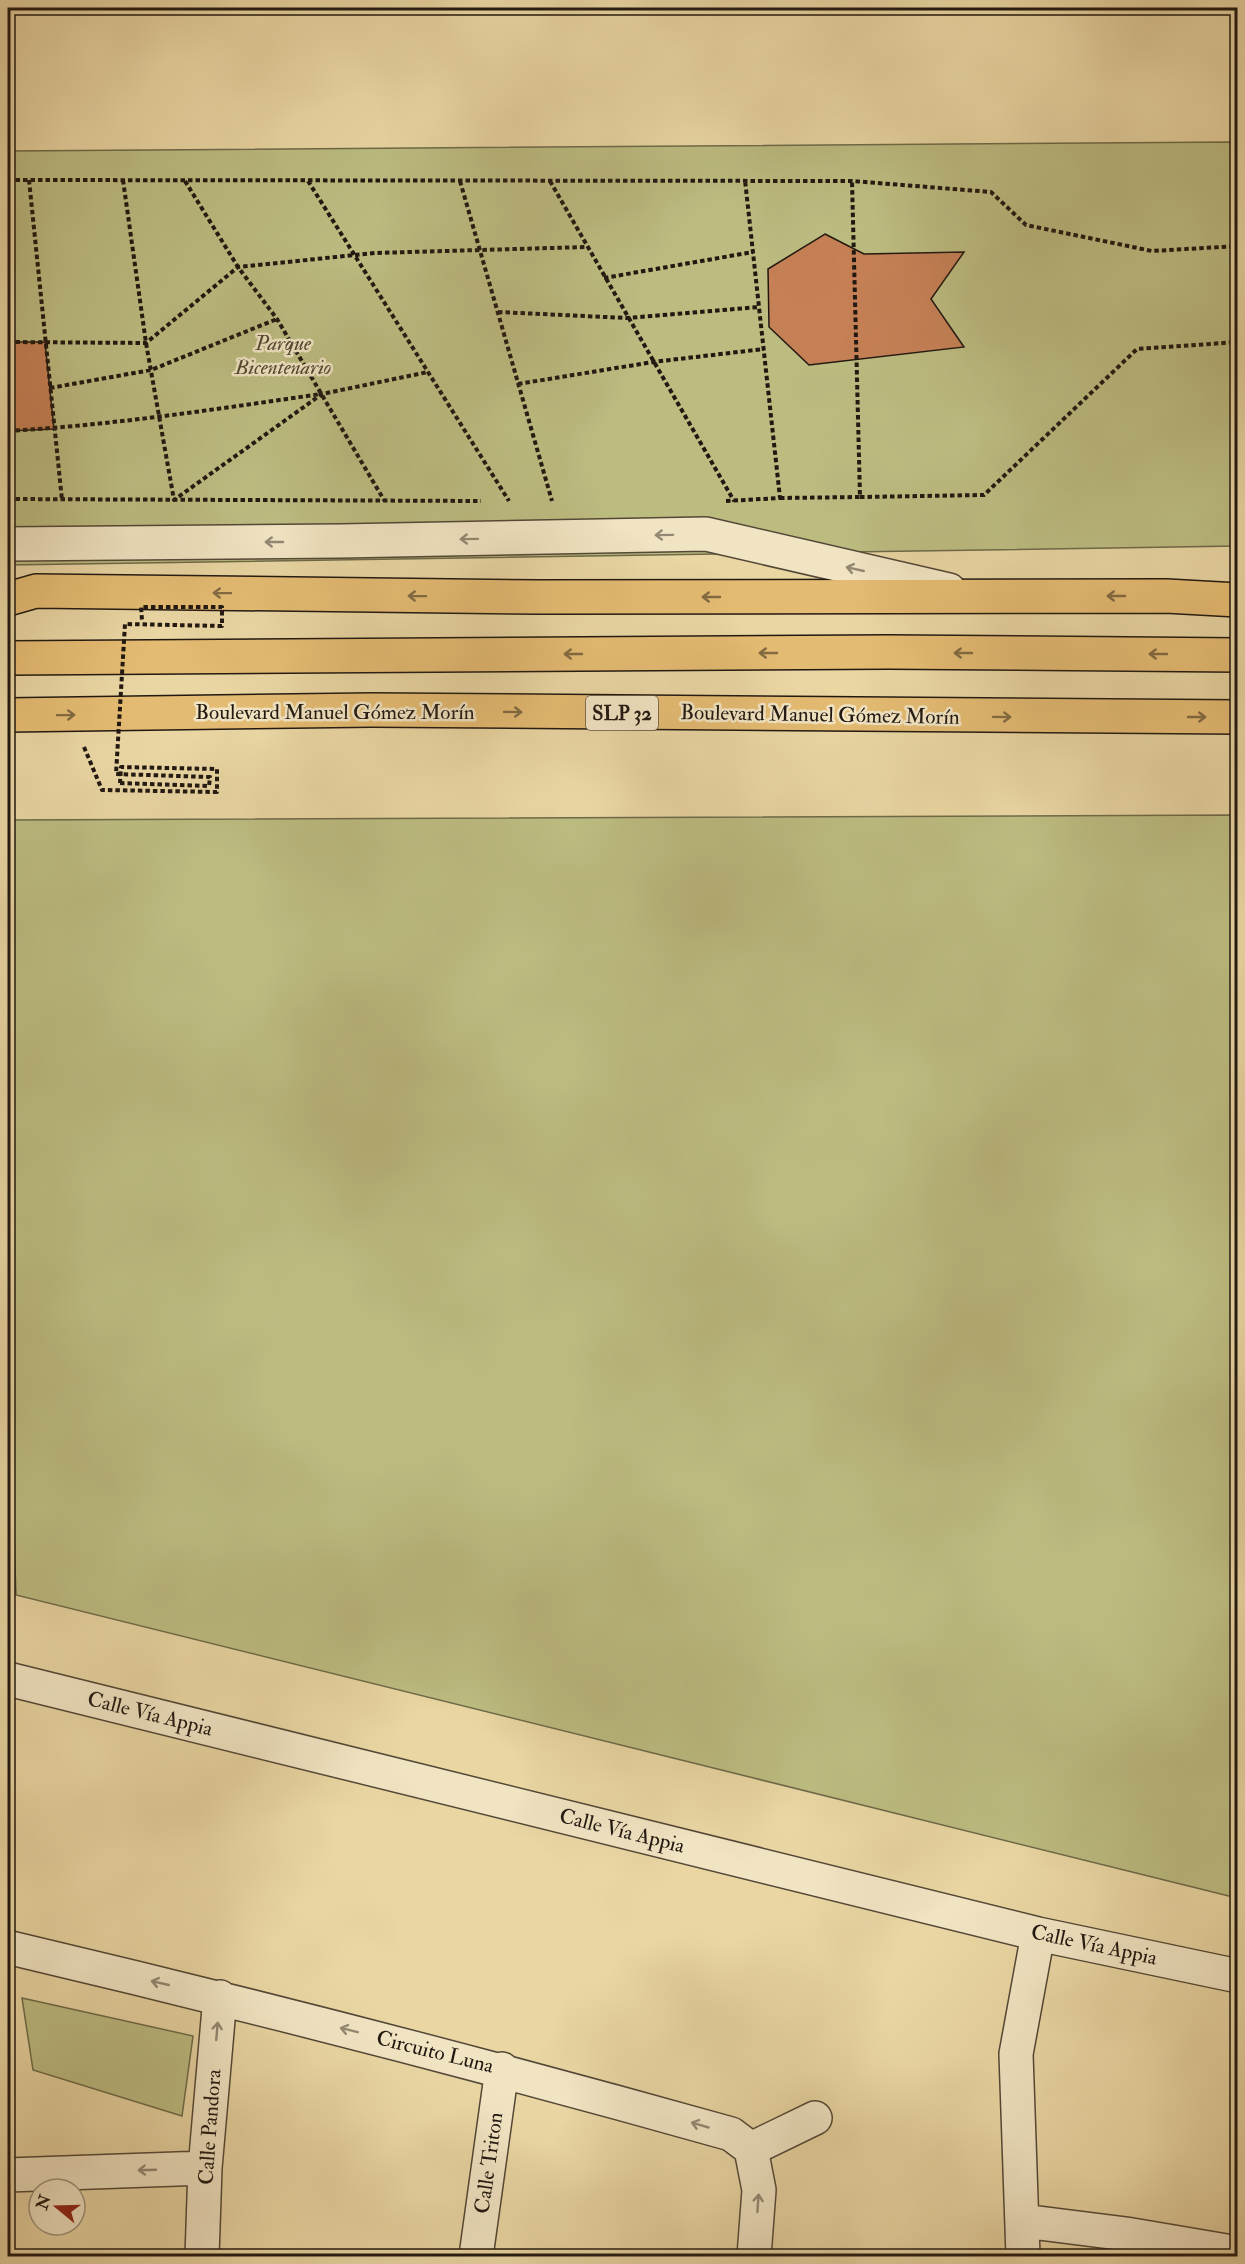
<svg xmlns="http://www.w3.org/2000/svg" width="1245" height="2264" font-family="'IM FELL Double Pica',serif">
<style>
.green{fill:#bcbc81;stroke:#6e6a49;stroke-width:1.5}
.building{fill:#c68056;stroke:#211811;stroke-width:1.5}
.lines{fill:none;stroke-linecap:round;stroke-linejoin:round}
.minor-casing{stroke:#534836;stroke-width:36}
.major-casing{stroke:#211811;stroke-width:36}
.highway-casing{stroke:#211811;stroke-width:36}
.path{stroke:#211811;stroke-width:4;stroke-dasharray:4.5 3;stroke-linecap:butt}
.minor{stroke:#f1e4c3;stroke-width:33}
.major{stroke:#e4bb72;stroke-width:33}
.highway{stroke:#e4bb72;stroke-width:33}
.path-bridge{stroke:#211811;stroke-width:4;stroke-dasharray:4.5 3;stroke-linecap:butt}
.oneway{stroke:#938873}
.oneway2{stroke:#826a42}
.labels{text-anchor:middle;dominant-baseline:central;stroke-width:5;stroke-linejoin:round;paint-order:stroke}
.shield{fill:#f1e4c3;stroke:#5f5546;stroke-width:1.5}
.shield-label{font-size:20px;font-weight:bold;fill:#211811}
.park-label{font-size:21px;font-style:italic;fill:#504933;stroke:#f1e4c3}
.street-label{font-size:21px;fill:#211811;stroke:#f1e4c3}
</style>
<rect width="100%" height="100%" fill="#e9d6a3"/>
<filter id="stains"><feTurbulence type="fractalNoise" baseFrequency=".00333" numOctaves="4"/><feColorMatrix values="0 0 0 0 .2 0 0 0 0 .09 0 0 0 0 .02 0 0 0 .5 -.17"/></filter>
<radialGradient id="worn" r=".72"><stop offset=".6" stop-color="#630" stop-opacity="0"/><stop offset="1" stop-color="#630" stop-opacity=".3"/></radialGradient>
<path class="green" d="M1237 142V546L8 565V151Z
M1237 815V1898L16 1595 8 1350V820Z
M22 1998 193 2036 182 2116 33 2070Z"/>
<path class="building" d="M825 234 864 254 964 252 931 299 964 347 809 365 769 327 768 269Z
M8 342H45L54 429 8 431Z"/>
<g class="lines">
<defs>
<path id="minor" d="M8 544 341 541 706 534 949 590
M8 1679 1038 1934 1238 1976
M8 1950 11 1948C253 2005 492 2067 731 2134L751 2149 759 2190 754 2256
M751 2149 815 2118
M8 2175 205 2168
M1023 2221 1126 2234 1238 2253
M202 2256 205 2168 220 1997
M476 2256 502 2069
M1023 2256 1016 2054 1038 1934"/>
<path id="major" d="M8 599 36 591 539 597 1166 596 1238 600"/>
<path id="highway" d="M8 658 888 652 1238 655
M8 715 372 710 1238 717"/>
</defs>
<use href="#minor" class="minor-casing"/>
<use href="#major" class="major-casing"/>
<use href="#highway" class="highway-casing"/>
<path class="path" d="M8 180 852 181 991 192 1026 225 1152 251 1238 246
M29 180 62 500
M123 180 146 343 174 500 322 394 428 372
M185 181 238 267 277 319 384 500
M308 181 509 501
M460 181 552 501
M550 181 734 501
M604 278 753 252
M498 312 627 318 759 307
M8 342 146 343 238 267 375 253 586 247
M518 384 653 362 764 349
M50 388 151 370 277 319
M8 431C113 425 217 409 321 394
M860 497 984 495 1137 349 1238 342
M780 498 860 497 852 181
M8 499 481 501
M726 501 780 498 745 180
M84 747 102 790 217 792V769L121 767 120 783"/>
<use href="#minor" class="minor"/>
<use href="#major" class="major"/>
<use href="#highway" class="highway"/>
<path class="path-bridge" d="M120 783 209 786 210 777 116 774 125 624 222 626V607H141L142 620"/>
</g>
<defs><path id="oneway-shaft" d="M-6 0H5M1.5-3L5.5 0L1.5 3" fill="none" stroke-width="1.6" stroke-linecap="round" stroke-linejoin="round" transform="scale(1.5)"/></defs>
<g class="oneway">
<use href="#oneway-shaft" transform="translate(664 535) rotate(179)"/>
<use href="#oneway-shaft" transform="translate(469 539) rotate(179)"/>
<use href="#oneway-shaft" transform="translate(274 542) rotate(180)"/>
<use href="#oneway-shaft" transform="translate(855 569) rotate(-167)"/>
<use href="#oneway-shaft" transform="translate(160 1983) rotate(-167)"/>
<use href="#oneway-shaft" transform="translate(349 2030) rotate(-166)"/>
<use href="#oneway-shaft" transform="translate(217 2031) rotate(-85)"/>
<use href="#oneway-shaft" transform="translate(700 2125) rotate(-164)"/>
<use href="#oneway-shaft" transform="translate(147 2170) rotate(178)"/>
<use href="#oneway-shaft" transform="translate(758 2203) rotate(-86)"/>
</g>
<g class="oneway2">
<use href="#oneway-shaft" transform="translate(222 593) rotate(-179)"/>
<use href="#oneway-shaft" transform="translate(417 596) rotate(-179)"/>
<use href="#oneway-shaft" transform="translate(1116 596) rotate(180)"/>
<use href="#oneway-shaft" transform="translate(711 597) rotate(180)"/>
<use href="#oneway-shaft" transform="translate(768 653) rotate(180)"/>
<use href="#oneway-shaft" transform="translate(963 653) rotate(-180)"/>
<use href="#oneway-shaft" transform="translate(573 654) rotate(180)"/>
<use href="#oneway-shaft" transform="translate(1158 654) rotate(-180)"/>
<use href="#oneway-shaft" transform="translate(513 712) rotate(1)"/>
<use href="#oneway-shaft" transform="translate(66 715) rotate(-1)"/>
<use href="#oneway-shaft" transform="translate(1002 717) rotate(1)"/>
<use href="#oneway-shaft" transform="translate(1197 717)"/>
</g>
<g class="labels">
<rect class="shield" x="586" y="696" width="72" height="34" rx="4.5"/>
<g class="shield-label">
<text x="622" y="713">SLP 32</text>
</g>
<g class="park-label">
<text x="283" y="343">Parque<tspan x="283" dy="24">Bicentenario</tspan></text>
</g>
<g class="street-label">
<text x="335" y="712">Boulevard Manuel Gómez Morín</text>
<text transform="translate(820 715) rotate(1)">Boulevard Manuel Gómez Morín</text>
<text transform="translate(150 1714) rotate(14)">Calle Vía Appia</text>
<text transform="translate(622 1831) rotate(14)">Calle Vía Appia</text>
<text transform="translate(1094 1945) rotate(12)">Calle Vía Appia</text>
<text transform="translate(435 2052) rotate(14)">Circuito Luna</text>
<text transform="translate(210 2127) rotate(-86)">Calle Pandora</text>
<text transform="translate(489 2163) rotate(-82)">Calle Triton</text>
</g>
</g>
<rect width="1245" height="2264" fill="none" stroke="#e9d6a3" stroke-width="30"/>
<rect x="9" y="9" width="1227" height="2246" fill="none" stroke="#211811" stroke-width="3"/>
<rect x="15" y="15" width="1215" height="2234" fill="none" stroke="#211811" stroke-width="1.5"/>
<g transform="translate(57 2207) rotate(289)"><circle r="28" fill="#f1e4c3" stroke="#9e927c" stroke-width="1.5"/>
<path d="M0-4.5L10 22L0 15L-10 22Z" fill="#8f2418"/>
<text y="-9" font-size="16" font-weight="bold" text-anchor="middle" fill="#211811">N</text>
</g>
<rect width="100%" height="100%" filter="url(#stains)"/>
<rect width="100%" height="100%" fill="url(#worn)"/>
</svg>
